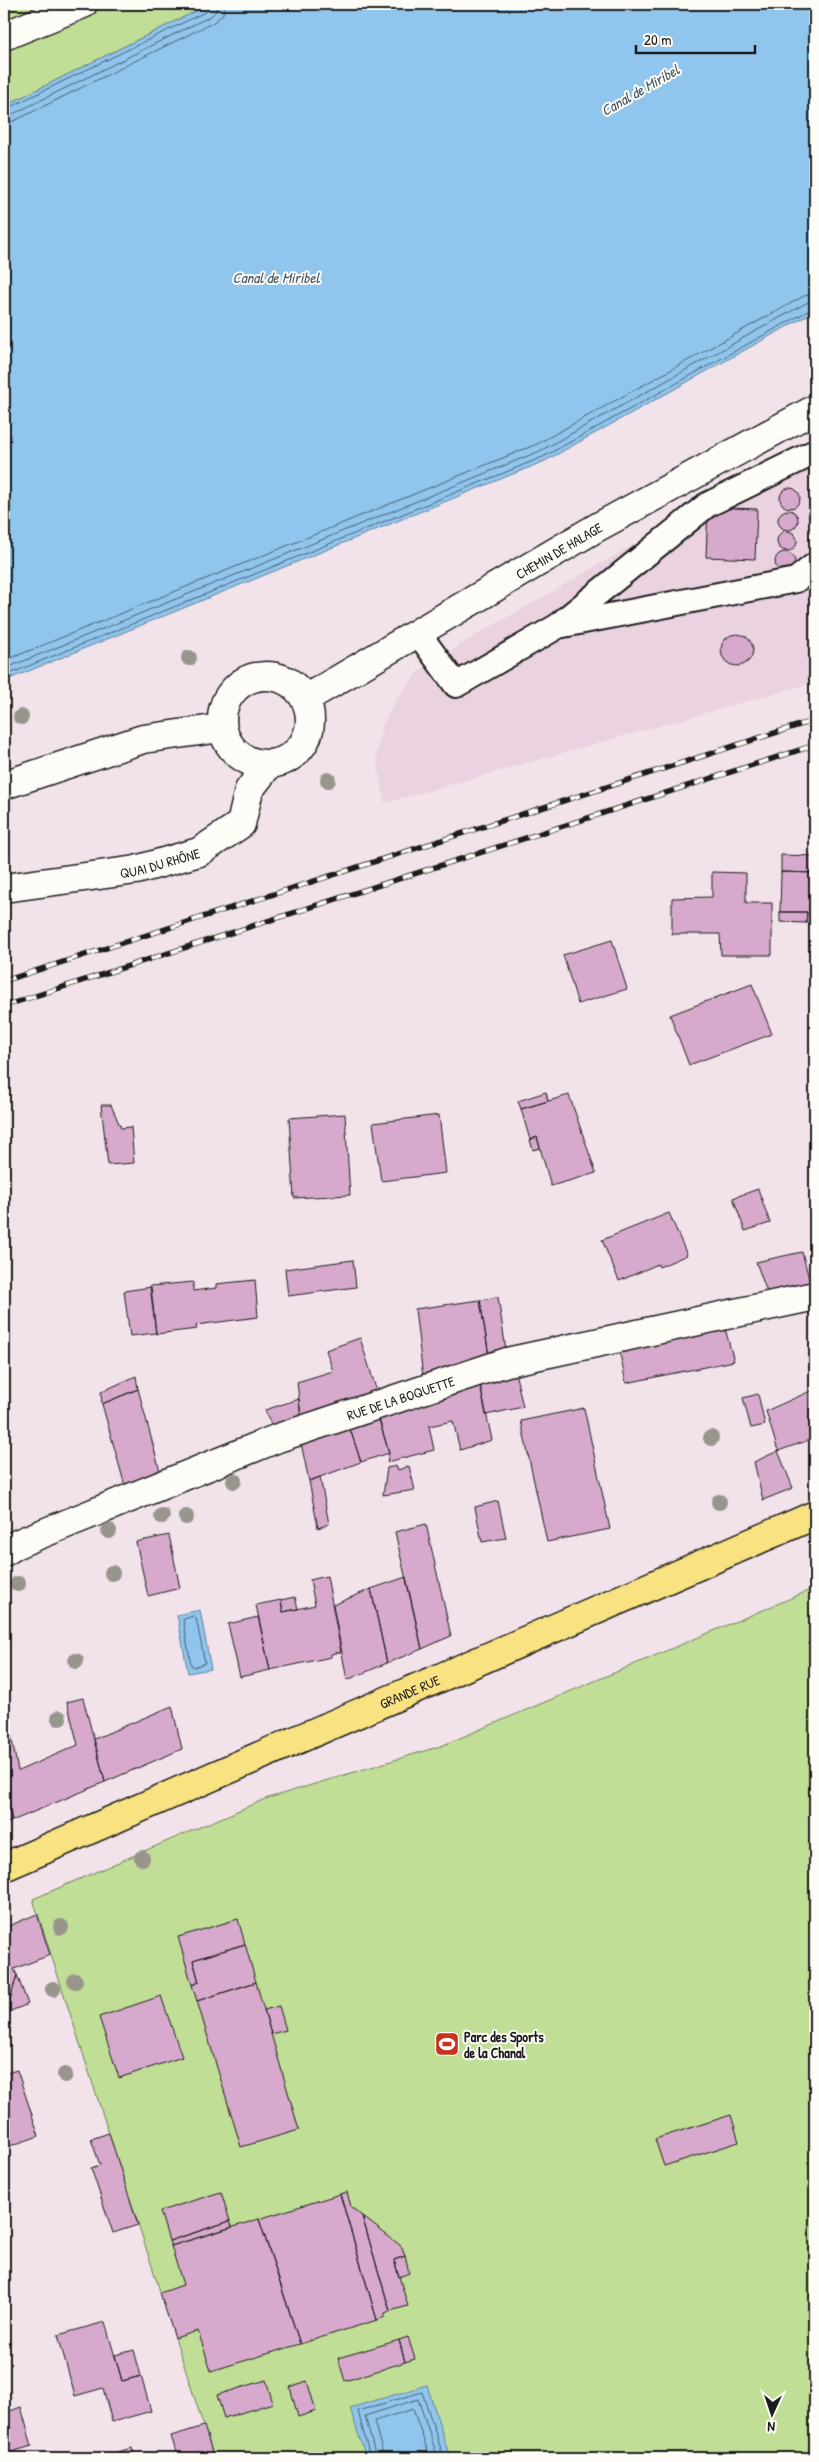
<svg xmlns="http://www.w3.org/2000/svg" width="819" height="2462" font-family="'Patrick Hand',sans-serif">
<style>
.built{fill:#ead2e1}
.green{fill:#c1de96;stroke:#6e7d59}
.water{fill:#90c5ed;stroke:#628199}
.lines{fill:none;stroke-linecap:round;stroke-linejoin:round}
.shore{stroke:#4a6070;stroke-width:1}
.building{fill:#d7aacd;stroke:#1c1c1c}
.lane-casing{stroke:#1c1c1c;stroke-width:28}
.street-casing{stroke:#1c1c1c;stroke-width:31}
.primary-casing{stroke:#1c1c1c;stroke-width:31}
.lane{stroke:#fdfcf7;stroke-width:24}
.street{stroke:#fdfcf7;stroke-width:28}
.primary{stroke:#f8e281;stroke-width:28}
.rail-casing{stroke:#1c1c1c;stroke-width:5.5}
.rail{stroke:#fdfcf7;stroke-width:4;stroke-dasharray:11;stroke-linecap:butt}
.tree{fill:#98958d}
.labels{text-anchor:middle;dominant-baseline:central;stroke-width:4;stroke-linejoin:round;paint-order:stroke}
.street-label{font-size:14px;fill:#1c1c1c;stroke:#fdfcf7}
.poi-label{font-size:14px;font-weight:bold;fill:#1c1c1c;stroke:#fdfcf7;text-anchor:start}
.water-label{font-size:15px;font-style:italic;fill:#455765;stroke:#fdfcf7}
</style>
<rect width="100%" height="100%" fill="#f2e3ea"/>
<filter id="ink" filterUnits="userSpaceOnUse"><feTurbulence type="fractalNoise" baseFrequency=".02" numOctaves="2"/><feDisplacementMap in="SourceGraphic" scale="10" xChannelSelector="R" yChannelSelector="G"/><feConvolveMatrix kernelMatrix="1 2 1 2 8 2 1 2 1" color-interpolation-filters="sRGB"/></filter>
<g filter="url(#ink)">
<path class="built" d="M815 445V682L385 803 376 756 382 726 396 700 418 672 459 645 666 526Z"/>
<path class="green" d="M4 4H210L4 106Z
M815 1588V2458H214L33 1899 265 1799 441 1746Z"/>
<path class="water" d="M210 4H815V311L545 461 4 681V106Z
M200 1610 211 1669 188 1673 177 1615Z
M427 2385 450 2458H366L350 2408Z"/>
<g class="lines">
<path class="shore" d="M4 110 207 11 211 4
M4 116 11 115 211 16 216 11 217 4
M4 123 14 121 214 22 223 14 225 4
M4 661 537 444 804 296 815 293
M4 669 540 451 808 302 815 301
M4 676 543 457 815 307
M194 1616 196 1618 205 1663 194 1667 191 1665 183 1620Z
M370 2458 358 2411 422 2392 444 2458
M376 2458 365 2416 418 2399 438 2458
M384 2458 374 2421 413 2409 430 2458"/>
</g>
<path class="building" d="M780 498a10 10 0 1 1 20 0a10 10 0 1 1-20 0Z
M708 507 757 509 755 559 706 557Z
M778 520a10 10 0 1 1 20 0a10 10 0 1 1-20 0Z
M777 541a10 10 0 1 1 20 0a10 10 0 1 1-20 0Z
M775 562a10 10 0 1 1 20 0a10 10 0 1 1-20 0Z
M721 650a16 16 0 1 1 32 0a16 16 0 1 1-32 0Z
M781 855 815 856V873L781 872Z
M712 872 746 873V903H772V955H721L720 934H672V898L712 897Z
M781 872 815 873V923H806L807 912H780Z
M780 912H807L806 923 780 922Z
M612 940 627 989 578 1004 563 955Z
M752 984 772 1034 689 1065 670 1015Z
M546 1092 548 1101 521 1109 518 1101Z
M569 1095 596 1173 551 1186 537 1137 530 1140 521 1109Z
M101 1105H111L121 1128 131 1127 134 1163 108 1165Z
M345 1114 350 1195 294 1198 289 1118Z
M439 1115 446 1173 381 1181 373 1123Z
M537 1137 540 1148 533 1150 530 1140Z
M758 1189 770 1223 745 1231 733 1198Z
M669 1213 687 1255 659 1267 658 1264 619 1281 602 1240Z
M802 1252 811 1286 768 1295 756 1262Z
M353 1260 356 1287 288 1296 285 1269Z
M255 1280 258 1317 196 1325 197 1329 156 1334 150 1286 193 1282V1291L216 1288V1284Z
M151 1287 156 1333 130 1336 124 1291Z
M498 1297 506 1350 489 1356 480 1300Z
M480 1300 489 1356 423 1377 415 1309Z
M724 1325 734 1361 626 1383 619 1349Z
M360 1338 377 1392 301 1418 297 1382 333 1371 326 1350Z
M515 1372 523 1407 486 1415 479 1380Z
M136 1376 138 1389 102 1404 101 1392Z
M479 1380 492 1440 460 1450 453 1421 429 1426 434 1450 387 1462 389 1453 378 1416Z
M138 1389 160 1471 125 1486 102 1404Z
M815 1389V1438L778 1451 766 1411Z
M758 1394 765 1425 751 1428 743 1398Z
M299 1399 301 1418 272 1427 265 1410Z
M584 1408 610 1529 547 1542 521 1421Z
M378 1416 389 1453 361 1462 349 1426Z
M349 1426 361 1462 309 1481 301 1443Z
M778 1451 793 1488 763 1500 754 1462Z
M396 1466 398 1470 409 1466 415 1490 383 1495 387 1468Z
M320 1477 329 1524 318 1528 309 1481Z
M498 1501 506 1538 482 1542 475 1507Z
M426 1524 451 1636 422 1649 395 1532Z
M169 1535 180 1588 148 1596 136 1542Z
M327 1576 341 1652 331 1654V1657L270 1670 256 1605 281 1600 283 1612 315 1605 310 1580Z
M406 1577 422 1649 387 1663 371 1589Z
M371 1589 387 1663 347 1680 333 1605Z
M295 1597 298 1609 283 1612 281 1600Z
M258 1617 270 1670 240 1677 228 1624Z
M83 1698 105 1782 12 1821 4 1787V1699L18 1771 78 1745 67 1702Z
M172 1706 182 1749 105 1782 94 1739Z
M4 1787 12 1821 4 1825Z
M37 1914 50 1955 14 1969 17 1975 6 2013 4 2012V1928Z
M238 1919 245 1944 193 1960 199 1982 192 1985 178 1937Z
M245 1944 256 1982 197 2001 192 1985 199 1982 193 1960Z
M17 1975 28 2004 6 2013Z
M256 1982 299 2130 241 2147 197 2001Z
M161 1996 182 2057 119 2078 99 2017Z
M279 2006 286 2030 271 2034 264 2010Z
M17 2070 39 2136 4 2148V2074Z
M731 2115 739 2142 664 2166 655 2139Z
M109 2133 138 2225 113 2233 91 2168 100 2165 91 2139Z
M221 2192 230 2221 169 2241 160 2211Z
M347 2192 351 2207 362 2216 390 2311 385 2313V2317L377 2320 340 2194Z
M340 2194 377 2320 300 2344 259 2219Z
M362 2216 401 2246 405 2256 394 2260 408 2306 390 2311Z
M259 2219 300 2344 211 2371 198 2331 175 2338 160 2293 183 2285 171 2246Z
M230 2221 232 2227 171 2246 169 2241Z
M405 2256 409 2273 399 2277 394 2260Z
M105 2322 122 2381 141 2376 151 2411 112 2422 103 2388 75 2396 58 2335Z
M408 2337 415 2359 405 2362 399 2340Z
M399 2340 405 2362 345 2381 338 2358Z
M134 2350 141 2376 122 2381 115 2355Z
M266 2380 273 2403 224 2418 217 2395Z
M307 2381 316 2411 298 2417 290 2387Z
M4 2402 7 2412 21 2407 32 2446 4 2454Z
M204 2426 214 2458H178L171 2436Z
M132 2448 136 2458H95Z"/>
<g class="lines">
<defs>
<path id="lane" d="M561 623 707 505 815 452
M418 633 456 685 558 626 796 580 815 565"/>
<g id="street">
<path d="M4 36 83 4"/>
<circle cx="266" cy="720" r="44"/>
<path id="s1" d="M305 699 596 528 815 409"/>
<path d="M4 785 143 739 221 728"/>
<path id="s2" d="M4 888 136 870 199 852 241 824 249 790 269 764"/>
<path id="s3" d="M4 1552 19 1543 278 1438 507 1362 815 1296"/>
</g>
<g id="primary">
<path id="s4" d="M4 1867 815 1515"/>
</g>
</defs>
<use href="#lane" class="lane-casing"/>
<use href="#street" class="street-casing"/>
<use href="#primary" class="primary-casing"/>
<use href="#lane" class="lane"/>
<use href="#street" class="street"/>
<use href="#primary" class="primary"/>
<defs>
<path id="rail" d="M4 981 815 720
M4 1006 815 745"/>
</defs>
<use href="#rail" class="rail-casing"/>
<use href="#rail" class="rail"/>
</g>
<g class="tree">
<circle cx="189" cy="658" r="8"/>
<circle cx="21" cy="717" r="8"/>
<circle cx="328" cy="780" r="8"/>
<circle cx="711" cy="1438" r="8"/>
<circle cx="234" cy="1481" r="8"/>
<circle cx="719" cy="1502" r="8"/>
<circle cx="162" cy="1516" r="8"/>
<circle cx="186" cy="1517" r="8"/>
<circle cx="109" cy="1531" r="8"/>
<circle cx="112" cy="1573" r="8"/>
<circle cx="18" cy="1584" r="8"/>
<circle cx="76" cy="1661" r="8"/>
<circle cx="59" cy="1718" r="8"/>
<circle cx="142" cy="1858" r="8"/>
<circle cx="61" cy="1927" r="8"/>
<circle cx="75" cy="1981" r="8"/>
<circle cx="53" cy="1989" r="8"/>
<circle cx="65" cy="2075" r="8"/>
</g>
</g>
<defs>
<symbol id="stadium-square" viewBox="-11 -11 22 22"><rect x="-9" y="-9" width="18" height="18" rx="4" fill="#c8321e" stroke="#fdfcf7"/><path d="M0-5a6.5 5 0 1 0 0 10a6.5 5 0 1 0 0-10ZM-3.5-1.8h7v3.6h-7Z" fill="#fff"/></symbol>
</defs>
<g fill-rule="evenodd">
<use href="#stadium-square" x="433" y="2030" width="28" height="28"/>
</g>
<g class="labels">
<g class="street-label">
<text stroke="none"><textPath href="#s1" startOffset="294">CHEMIN DE HALAGE</textPath></text>
<text stroke="none"><textPath href="#s2" startOffset="158">QUAI DU RHÔNE</textPath></text>
<text stroke="none"><textPath href="#s3" startOffset="426">RUE DE LA BOQUETTE</textPath></text>
<text stroke="none"><textPath href="#s4" startOffset="442">GRANDE RUE</textPath></text>
</g>
<g class="poi-label">
<text x="464" y="2036">Parc des Sports<tspan x="464" dy="16">de la Chanal</tspan></text>
</g>
<g class="water-label">
<text transform="translate(640 90) rotate(-30)">Canal de Miribel</text>
<text x="276" y="277">Canal de Miribel</text>
</g>
</g>
<rect width="819" height="2462" fill="none" stroke="#fdfcf7" stroke-width="20"/>
<rect x="10" y="10" width="799" height="2442" fill="none" stroke="#1c1c1c" stroke-width="2" filter="url(#ink)"/>
<g transform="translate(772 2414) rotate(183)" stroke="#fdfcf7" stroke-width="4" paint-order="stroke">
<path d="M0-4L9 19L0 12L-9 19Z" fill="#1c1c1c"/>
<text y="-8" font-size="14" font-weight="bold" text-anchor="middle" fill="#1c1c1c">N</text>
</g>
<path d="M636 45v8h119v-8" fill="none" stroke="#1c1c1c" stroke-width="2.5"/>
<text x="644" y="45" font-size="15" fill="#1c1c1c" stroke="#fdfcf7" stroke-width="4" paint-order="stroke">20 m</text>
</svg>
